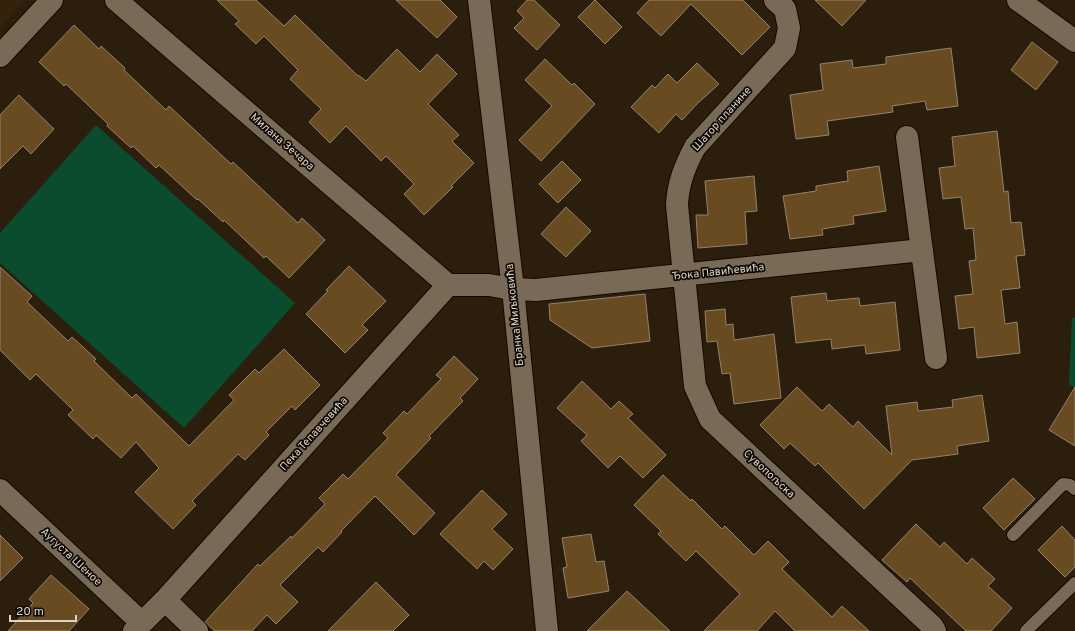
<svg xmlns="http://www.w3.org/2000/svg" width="1075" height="631" font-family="Overpass,sans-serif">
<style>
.built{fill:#33230b}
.green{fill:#0b4b2e}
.building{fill:#684b20;stroke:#93836f}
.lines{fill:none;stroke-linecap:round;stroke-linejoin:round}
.service-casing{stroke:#130800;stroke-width:14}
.minor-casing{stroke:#130800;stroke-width:24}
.tertiary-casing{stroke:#130800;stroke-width:24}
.service{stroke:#796a57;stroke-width:12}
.minor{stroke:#796a57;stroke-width:22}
.tertiary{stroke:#796a57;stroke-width:22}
.labels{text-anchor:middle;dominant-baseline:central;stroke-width:3.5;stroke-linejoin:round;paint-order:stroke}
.street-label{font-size:11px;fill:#ddd4c9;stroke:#0f0904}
</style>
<rect width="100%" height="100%" fill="#2b1e0d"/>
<path class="built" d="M0 0H25L0 27Z"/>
<path class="green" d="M96 125 295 303 184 428 0 263V233Z
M1072 318H1075V388L1069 384Z"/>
<path class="building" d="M217 0H256L284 26 295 15 358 76V75L366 81 397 49 420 72 437 54 457 74 428 104 459 135 452 141 474 163 451 186 453 187 424 215 404 194 414 184 386 156 381 161 346 126 330 143 309 122 321 109 290 79 298 70 264 36 256 44 235 24 239 21Z
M396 0H440L457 17 437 38Z
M527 0H534L560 25 537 50 514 28 524 18 517 11Z
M595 0 622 27 605 44 578 17Z
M649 0H743L770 27 742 55 691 4 661 36 637 13Z
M815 0H866L842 26Z
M74 25 99 49 101 46 125 68 124 70 166 110 169 106 231 164 233 162 298 223 302 218 325 240 289 278 266 256 264 258 224 220 223 222 198 199 197 200 159 165 156 168 133 146 131 148 107 126 108 124 66 84 64 86 39 62Z
M1032 42 1058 62 1036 90 1011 70Z
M951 48 958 106 927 110 925 101 892 106 893 112 827 121 829 135 796 139 790 95 823 90 820 64 852 60 853 68 886 64V57Z
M545 59 572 85 574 83 595 104 541 161 519 140 552 106 525 80Z
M697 63 719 84 698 103 682 120 676 114 659 133 631 107 652 85 655 88 668 74 677 83Z
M19 95 54 129 31 154 23 146 0 169V115Z
M997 131 1004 192 1008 191 1011 223 1021 222 1025 255 1016 256 1020 288 1001 290 1005 324 1017 322 1020 353 977 358 974 327 959 329 955 296 973 294 969 261 976 260 973 228 965 229 961 197 943 199 939 168 955 166 952 137Z
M562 161 581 180 558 203 539 184Z
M879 166 886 211 853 216 854 224 822 229 823 235 790 239 783 196 816 191V186L848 181 847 171Z
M754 176 757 211 745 212 747 244 698 248 696 215H708L705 181Z
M566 207 591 231 566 257 541 234Z
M349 266 386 301 362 325 368 330 345 353 306 314 328 291 326 290Z
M0 267 32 296 27 302 68 341 72 337 96 359 94 361 132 398 136 394 189 446 234 400 229 395 255 369 259 373 284 349 320 385 295 410 292 406 266 432 269 435 245 460 238 454 192 501 196 505 173 529 135 492 159 468 136 442 121 458 96 435 93 439 68 415 73 410 36 374 30 380 0 350Z
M826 293 827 301 859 298 860 306 895 302 900 350 866 354 865 345 832 349 831 339 796 343 791 297Z
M645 294 650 341 592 348 550 320 549 304Z
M725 309 726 325 733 324 734 340 774 334 781 398 734 404 730 373 722 374 717 341 707 342 705 311Z
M454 356 478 379 460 398 463 401 429 436 431 438 396 475 435 513 414 535 375 496 341 531 342 532 323 552 318 547 280 585 298 602 276 624 267 615 252 631H215L205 622 258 564 260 566 291 536 292 538 325 504 319 498 343 474 348 479 388 438 383 433 404 411 407 414 441 379 436 375Z
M582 381 611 409 619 401 633 414 628 418 666 455 643 478 620 456 608 468 581 441 587 435 557 408Z
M797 387 822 411 829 404 853 427 858 421 892 455 886 406 917 402 918 411 953 407 952 400 982 395 989 441 957 446 958 454 912 460 864 509 818 463 815 466 790 443 784 449 760 425Z
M1075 387V446L1049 430Z
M663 475 691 501 692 499 722 529 725 526 754 555 768 541 789 562 782 569 832 617 842 606 869 631H795L775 611 757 631H704L740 594 696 551 686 561 658 534 661 531 634 505Z
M1013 478 1035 499 1004 530 983 508Z
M482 490 507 514 492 529 513 549 493 570 484 561 477 569 440 534Z
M916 524 940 547 944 542 967 564 972 558 995 579 988 586 1012 608 991 631H966L910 578 907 582 882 560Z
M1062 526 1075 540V567L1065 577 1038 550Z
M591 534 596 562 604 561 609 591 568 598 563 568 567 567 562 538Z
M0 535 23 558 0 581Z
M51 575 89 609 69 631H8L33 603 29 599Z
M376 582 409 615 393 631H328Z
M627 591 670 631H587Z"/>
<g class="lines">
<defs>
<path id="service" d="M1013 535 1063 484 1070 485 1075 489
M1026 631 1075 583"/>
<path id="minor" d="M116 0 448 285
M775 0 785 9 789 28 785 48 695 147C685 166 678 183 677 205L695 386 710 419 932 626 935 631
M1018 0 1075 41
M0 56 52 0
M907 137 936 358
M0 490 142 623
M165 600 197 631
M134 631 165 600 448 285H489L513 289 536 290 922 250"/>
<path id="tertiary" d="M479 0 513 289 547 631"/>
</defs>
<use href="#service" class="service-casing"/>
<use href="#minor" class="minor-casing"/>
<use href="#tertiary" class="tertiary-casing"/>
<use href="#service" class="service"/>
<use href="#minor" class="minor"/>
<use href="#tertiary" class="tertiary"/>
</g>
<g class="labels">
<g class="street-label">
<text transform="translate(722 119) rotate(-48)">Шатор планине</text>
<text transform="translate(282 142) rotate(41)">Милана Зечара</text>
<text transform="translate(718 272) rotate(-6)">Ђока Павићевића</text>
<text transform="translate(515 315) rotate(-96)">Бранка Миљковића</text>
<text transform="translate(314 434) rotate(-48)">Пека Тепавчевића</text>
<text transform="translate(769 474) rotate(43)">Сувопољска</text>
<text transform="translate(71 557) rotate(43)">Аугуста Шеное</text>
</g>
</g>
<path d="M10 615v6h66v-6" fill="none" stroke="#ddd4c9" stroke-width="2"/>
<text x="16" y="615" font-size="12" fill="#ddd4c9" stroke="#0f0904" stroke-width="3" paint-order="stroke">20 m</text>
</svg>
